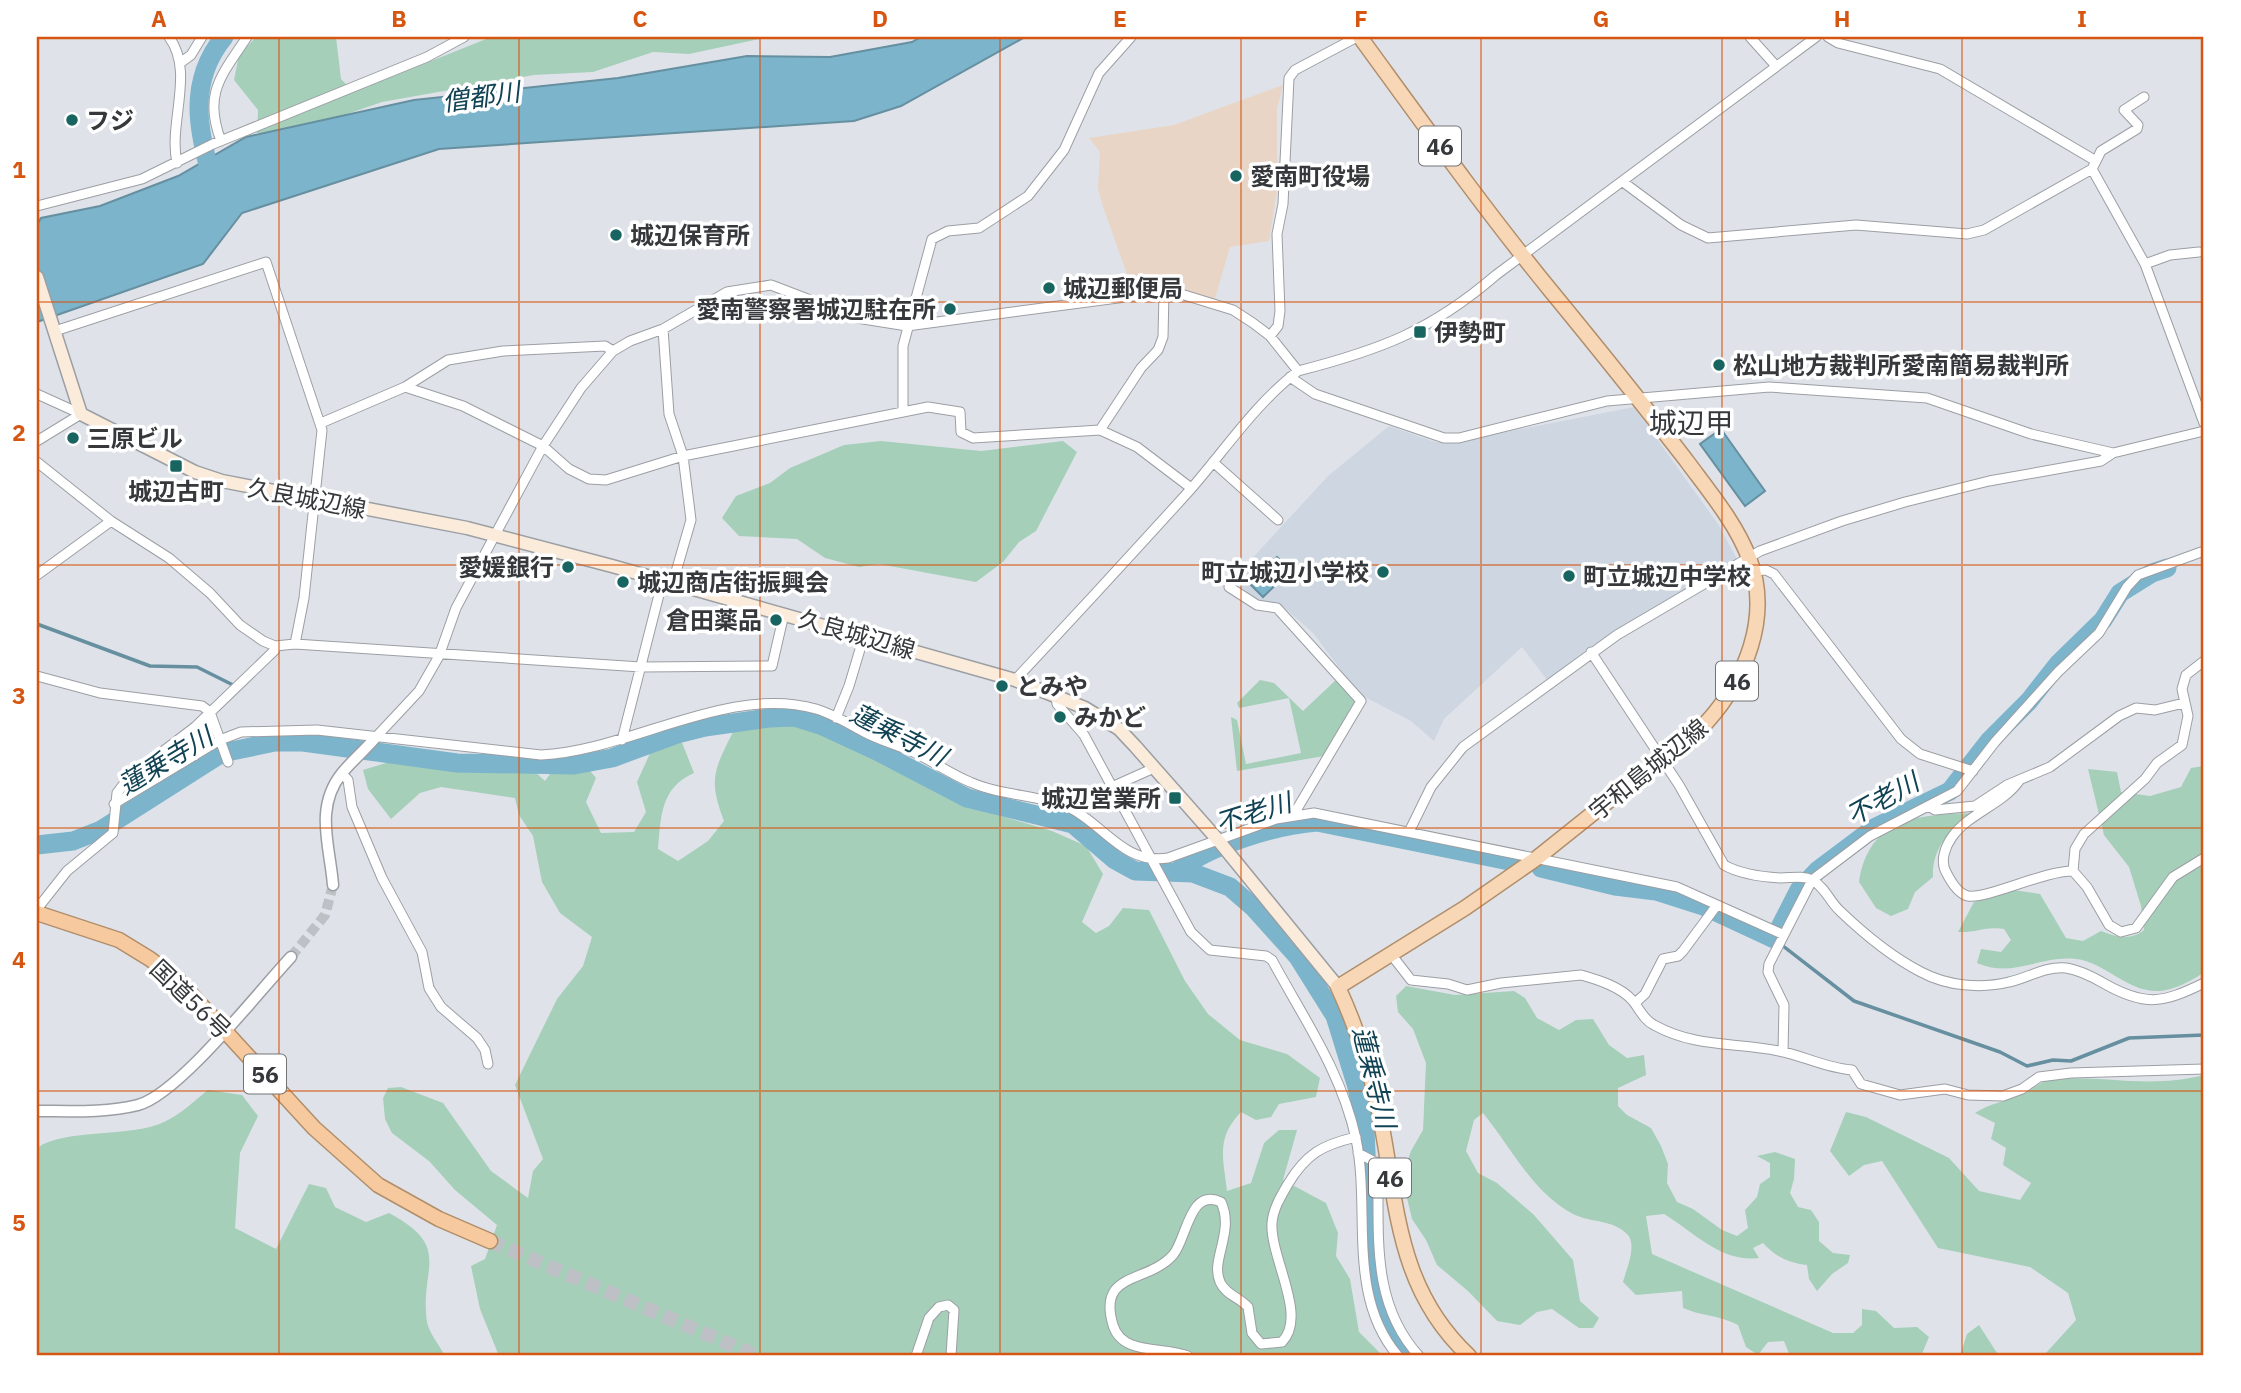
<svg xmlns="http://www.w3.org/2000/svg" width="2241" height="1393" font-family="'IBM Plex Sans','Noto Sans JP',sans-serif">
<style>
.commercial{fill:#e9d5c6}
.built{fill:#ced6e2}
.green{fill:#a5cfb9}
.water{fill:#7bb4cb;stroke:#668fa0;stroke-width:2}
.lines{fill:none;stroke-linecap:round;stroke-linejoin:round}
.stream{stroke:#668fa0;stroke-width:3.5}
.river{stroke:#7bb4cb;stroke-width:19}
.tertiary-tunnel{stroke:#bdc1c6;stroke-width:10;stroke-dasharray:10 5;stroke-linecap:butt}
.trunk-tunnel{stroke:#bdc1c6;stroke-width:14;stroke-dasharray:14 7;stroke-linecap:butt}
.minor-casing{stroke:#9b9fa4;stroke-width:11}
.tertiary-casing{stroke:#9b9fa4;stroke-width:13}
.secondary-casing{stroke:#9b9fa4;stroke-width:15}
.primary-casing{stroke:#b18e6b;stroke-width:17}
.trunk-casing{stroke:#b18e6b;stroke-width:17}
.minor{stroke:#fff;stroke-width:9}
.tertiary{stroke:#fff;stroke-width:10}
.secondary{stroke:#fbebda;stroke-width:12}
.primary{stroke:#f8d7b6;stroke-width:14}
.trunk{stroke:#f6ca9e;stroke-width:14}
.grid{fill:none;stroke:#d65611;stroke-width:2;stroke-opacity:0.55}
.poi-dot{fill:#176461;stroke:#fff;stroke-width:2.5}
.labels{text-anchor:middle;dominant-baseline:central;stroke-width:7;stroke-linejoin:round;paint-order:stroke}
.shield{fill:#fff;stroke:#727476;stroke-width:2}
.shield-label{font-size:23px;font-weight:bold;fill:#36383b}
.poi-label{font-size:24px;font-weight:bold;fill:#36383b;stroke:#fff;text-anchor:start}
.street-label{font-size:24px;fill:#36383b;stroke:#fff}
.water-label{font-size:26px;font-style:italic;fill:#114354;stroke:#fff}
.quarter-label{font-size:28px;fill:#36383b;stroke:#fff}
.neatline{fill:none;stroke:#d65611;stroke-width:2.5}
.grid-label{font-size:23px;text-anchor:middle;font-weight:bold;fill:#d65611}
</style>
<rect width="100%" height="100%" fill="#dfe3e9"/>
<path class="commercial" d="M1283 85 1277 109V191L1269 241 1230 247 1215 299 1162 289 1133 291 1103 207 1098 188 1100 152 1089 138 1174 125Z"/>
<path class="built" d="M1634 407 1718 524 1737 559 1590 647 1547 680 1522 647 1444 719 1434 741 1411 721 1359 694 1313 633 1279 603 1260 602 1232 580 1328 476 1389 426 1435 442 1449 443Z"/>
<path class="green" d="M256 37H336L341 79 354 92 491 37H769L689 54 653 52 593 72 534 75 382 102 298 131 271 135 257 133 258 110 234 80 239 55Z
M881 441 981 451 1063 441 1077 452 1036 531 1019 542 1003 562 976 582 879 564 859 567 825 558 797 539 739 536 722 518 736 496 770 483 790 468 844 445Z
M1338 678 1358 702 1324 756 1237 771 1231 717 1237 720 1246 764 1301 753 1289 698 1239 708 1237 703 1260 680 1274 683 1303 711Z
M798 723 891 759 964 805 1052 831 1086 846 1103 874 1082 922 1096 933 1109 926 1123 908 1149 910 1185 981 1208 1014 1240 1040 1287 1054 1320 1078 1316 1097 1279 1104 1271 1117 1256 1120 1241 1112C1216 1138 1223 1157 1227 1191L1251 1183 1264 1143 1279 1130H1297L1283 1180 1326 1203 1338 1233 1336 1256 1350 1279 1359 1332 1383 1356H499L480 1309 471 1266 485 1259 497 1225 455 1190 429 1161 392 1133 385 1119 383 1098 388 1088 401 1087 443 1103 491 1171 528 1198 533 1171 543 1159 515 1085 557 999 583 966 592 937 560 913 542 882 533 836 519 815 515 798 441 787 420 793 391 819 368 789 363 770 399 759 437 760 532 769 545 781 552 771 587 767 596 778 586 802 601 833 634 832 646 812 637 782 652 749 681 740 694 773C660 788 661 817 658 849L678 861 708 841 724 821C708 779 714 770 734 730Z
M2204 766V972C2194 980 2173 990 2160 991 2128 993 2105 962 2076 959 2040 955 2012 979 1977 963L1981 949 2001 952 2011 940 2004 929C1986 926 1975 933 1958 932L1974 902 2013 890 2040 894 2066 938 2083 941 2101 931C2116 937 2131 941 2144 930L2141 906 2129 867 2104 835 2088 769 2117 772 2121 792 2150 796 2181 787 2191 768Z
M1973 813C1950 830 1932 847 1933 877L1915 892 1908 909 1891 916 1876 908 1859 882C1869 817 1918 815 1973 813Z
M1406 986 1455 995 1514 991 1525 998 1537 1018 1559 1030 1576 1020 1593 1019 1609 1045 1627 1058 1644 1055 1646 1075 1618 1088V1106L1627 1115 1651 1128 1661 1146 1668 1164 1667 1183 1677 1202 1693 1209 1722 1230 1737 1236 1748 1228 1745 1210 1757 1197 1760 1184 1770 1177V1163L1757 1156 1775 1152 1795 1159 1794 1179 1790 1193 1798 1207 1811 1210 1819 1222V1241L1833 1253 1850 1255 1848 1263 1832 1274 1817 1291 1809 1279 1807 1265C1788 1263 1776 1257 1763 1243L1753 1248 1759 1258C1721 1263 1694 1232 1664 1214L1646 1216 1652 1254 1833 1333H1853L1862 1325V1309L1876 1311 1894 1328 1917 1327 1929 1337 1921 1356H1790L1784 1341 1768 1342 1758 1355 1746 1347 1738 1325C1719 1315 1701 1316 1683 1308L1682 1291 1636 1295 1623 1282C1626 1270 1637 1246 1628 1235 1613 1219 1591 1223 1573 1214 1532 1192 1511 1147 1483 1113L1474 1120 1466 1151 1478 1173 1497 1183 1534 1215 1573 1260 1580 1301 1599 1318 1593 1328H1579L1552 1309 1537 1312 1520 1325 1497 1321 1468 1291 1437 1265 1426 1240 1412 1219 1402 1177 1411 1151 1423 1130 1426 1063 1413 1029 1398 1012 1396 996Z
M2204 1075V1356H2037L2046 1353 2076 1320 2068 1293 2030 1267 1938 1248 1882 1161 1864 1165 1849 1176 1830 1151 1846 1112 1866 1117 1949 1158 1979 1191 2020 1200 2031 1183 2003 1165 2006 1148 1991 1139 1995 1123 1975 1113C1990 1103 2004 1102 2020 1095 2031 1091 2042 1080 2053 1079 2107 1075 2149 1089 2204 1075Z
M208 1090 242 1095 258 1116 240 1153 235 1228 276 1249 309 1184 326 1188 335 1207 366 1222 389 1213C454 1248 419 1267 427 1322 429 1333 440 1346 445 1356H37V1148C65 1128 130 1138 164 1122 180 1115 195 1100 208 1090Z
M1979 1325 1997 1353 2000 1356H1960L1967 1334Z"/>
<path class="water" d="M921 37H1025L901 106 854 121 439 149 242 213 203 264 37 322V225L41 218 100 206 178 176 246 137 414 100 618 78 747 56 830 57 912 42Z
M1721 429 1765 491 1745 506 1700 444Z
M1277 557 1290 571 1263 597 1249 583Z"/>
<g class="lines">
<path class="stream" d="M37 624 150 666 197 667 235 686
M1774 939 1854 1001 2000 1052 2027 1066 2053 1060 2071 1061 2129 1038 2204 1035"/>
<path class="river" d="M213 183C198 132 187 82 224 37
M37 845 73 841 101 830 222 753 275 742H303L457 763 574 765 612 758 677 734 705 727 769 718 794 717 823 726 875 750 967 798 1073 824 1115 860 1135 871 1193 873 1230 887 1253 907 1298 957 1335 1016 1357 1087 1365 1129 1371 1271 1388 1330 1408 1356
M1541 868 1615 886 1656 891 1703 906 1774 939 1799 890 1818 870 1874 828 1950 791 1989 741 2029 701 2058 664 2103 620 2120 593 2152 573 2167 568
M1178 871C1208 845 1278 825 1317 822L1514 862"/>
<path class="tertiary-tunnel" d="M291 957 325 915 333 885"/>
<path class="trunk-tunnel" d="M490 1241 757 1356"/>
<defs>
<path id="minor" d="M169 37C195 72 168 123 177 163
M1750 37 1776 66
M1828 37 1838 43 1940 69 2096 161
M180 63 191 55 202 37
M221 141C203 94 221 76 247 37
M2092 169 2145 264 2204 423
M1623 182 1681 225 1708 238 1856 225 1967 234 1984 230 2092 169 2101 151 2137 129 2138 125 2124 110 2144 97
M37 206 142 179 213 144 427 57 464 37
M2145 264 2170 255 2199 252
M663 329 669 414 683 456 691 520 673 582
M55 331 266 262 322 430 304 598 295 644
M1270 336 1278 326 1280 311 1277 234 1283 204 1289 78 1295 70 1357 37
M1290 377 1315 394 1444 438H1459L1607 401 1769 387 1927 398 2031 434 2113 453 2204 431
M405 387 463 406 543 446 569 469 589 479 606 480 683 456 928 407 960 412 961 432 973 438 1100 430 1137 447 1191 488
M37 394 81 414
M903 410V346L932 239 948 231 979 228 1028 196 1064 150 1099 73 1131 37
M321 423 405 387 448 360 503 351 605 346 613 351
M1100 430 1141 368 1158 350 1163 337 1164 293
M37 441 81 414
M37 462 111 521 169 558 210 593 240 625 263 641 275 646 295 644 641 667 772 666 784 614
M1213 462 1278 520
M1753 571 1766 570 1774 574 1901 739 1920 754 1973 771
M37 575 111 521
M1229 587 1257 605 1277 608 1361 701 1294 814
M1591 652 1679 785 1724 865C1740 874 1762 877 1781 878 1791 878 1803 875 1812 880 1826 888 1829 901 1840 911 1864 934 1892 957 1921 972 1947 986 1981 989 2009 982 2028 978 2045 966 2066 968 2080 970 2093 977 2105 984 2146 1007 2163 1003 2204 983
M2204 661 2186 675 2182 689 2188 716 2182 745 2157 763 2145 779 2084 834 2075 849 2073 871 2087 887 2109 925 2121 932 2136 928 2173 877 2204 858
M37 676 100 693 202 706 210 712 228 762
M1015 680C1074 617 1132 554 1190 490 1225 450 1255 404 1298 371 1380 350 1431 331 1496 275L1816 37
M1056 694 1057 704 1084 735 1191 932 1210 950 1266 956 1272 960C1304 1019 1342 1073 1356 1139 1371 1210 1346 1295 1398 1356
M836 718 849 686 864 636
M376 737 419 691 439 656 456 608 495 535 543 446 581 388 613 351 630 341 663 329 727 292 771 285 857 318 907 326 1133 296 1181 294 1233 310 1253 323 1270 336 1298 371
M622 740 663 579
M342 774 348 780 352 807 382 878 422 952 429 988 441 1007 477 1038 485 1050 488 1064
M2019 781C2002 805 1969 813 1952 837 1945 847 1940 861 1946 872 1950 880 1958 894 1968 896 1988 899 2043 871 2073 871
M114 804 220 740 241 732 317 730 541 755C630 751 727 684 816 709 833 714 849 724 864 732 879 740 894 744 909 750 930 759 948 773 970 782 1001 796 1041 795 1068 807 1104 824 1123 865 1168 858L1276 819 1314 813 1677 887 1782 934
M1067 807 1154 768
M1930 807 1935 810 1975 806 2007 785 2050 767 2119 716 2136 708 2155 710 2184 703
M1409 832 1431 787 1463 747 1617 635 1760 551 1842 521 1905 502 1989 481 2101 461 2113 453
M37 909 67 871 113 833 117 793 129 777 195 727 275 650V646
M1390 953 1411 980 1448 984 1467 990 1501 983 1581 975C1599 980 1621 987 1633 1001 1640 1010 1644 1020 1654 1025 1696 1048 1734 1042 1779 1051 1804 1056 1826 1068 1852 1070L1861 1084 1900 1095 1945 1089 1968 1095 2003 1096 2022 1089 2039 1077 2071 1073 2204 1069
M1635 1003 1645 994 1663 959 1678 956 1683 951 1717 905
M1783 1052 1784 1005 1768 972 1769 964 1812 880 1870 836 1957 791 1995 742 2058 672 2099 633 2127 587 2138 575 2204 551
M1358 1153 1375 1162 1387 1163
M1390 1177 1382 1180 1378 1190C1378 1250 1376 1309 1419 1356
M916 1356 929 1318 939 1307 948 1305 954 1310 951 1356
M1188 1356C1164 1346 1122 1356 1113 1325 1097 1271 1147 1284 1173 1255 1187 1239 1189 1187 1221 1202 1235 1232 1210 1260 1220 1282 1225 1294 1240 1298 1248 1307L1252 1333 1261 1344 1282 1342C1308 1316 1270 1258 1272 1223 1273 1209 1281 1196 1288 1184 1306 1154 1322 1145 1356 1137"/>
<path id="tertiary" d="M333 885C330 846 314 808 342 773 352 761 365 750 376 737
M37 1111C70 1111 106 1113 138 1105 179 1094 259 991 291 957"/>
<path id="secondary" d="M37 277 81 414 195 472 222 481 467 528 612 566 1015 680 1085 708 1119 729 1135 746 1218 840 1338 987"/>
<path id="primary" d="M1360 37C1422 122 1484 209 1551 291 1597 347 1642 403 1686 460 1708 490 1736 523 1749 558 1772 617 1745 680 1706 723L1537 858 1465 908 1338 987C1355 1024 1368 1062 1377 1102 1398 1197 1393 1285 1469 1356"/>
<path id="trunk" d="M37 913 119 940 150 959 179 981 314 1128 378 1185 439 1219 490 1241"/>
</defs>
<use href="#minor" class="minor-casing"/>
<use href="#tertiary" class="tertiary-casing"/>
<use href="#secondary" class="secondary-casing"/>
<use href="#primary" class="primary-casing"/>
<use href="#trunk" class="trunk-casing"/>
<use href="#minor" class="minor"/>
<use href="#tertiary" class="tertiary"/>
<use href="#secondary" class="secondary"/>
<use href="#primary" class="primary"/>
<use href="#trunk" class="trunk"/>
</g>
<path class="grid" d="M279 37V1356M519 37V1356M760 37V1356M1000 37V1356M1241 37V1356M1481 37V1356M1722 37V1356M1962 37V1356M37 302H2204M37 565H2204M37 828H2204M37 1091H2204"/>
<g class="poi-dot">
<circle cx="72" cy="120" r="7"/>
<circle cx="1236" cy="176" r="7"/>
<circle cx="616" cy="235" r="7"/>
<circle cx="1049" cy="288" r="7"/>
<circle cx="950" cy="309" r="7"/>
<rect x="1413" y="325" width="14" height="14" rx="3.5"/>
<circle cx="1719" cy="365" r="7"/>
<circle cx="73" cy="438" r="7"/>
<rect x="169" y="459" width="14" height="14" rx="3.5"/>
<circle cx="568" cy="567" r="7"/>
<circle cx="1383" cy="572" r="7"/>
<circle cx="1569" cy="576" r="7"/>
<circle cx="623" cy="582" r="7"/>
<circle cx="776" cy="620" r="7"/>
<circle cx="1002" cy="686" r="7"/>
<circle cx="1060" cy="717" r="7"/>
<rect x="1168" y="791" width="14" height="14" rx="3.5"/>
</g>
<g class="labels">
<g class="shield">
<rect x="1419" y="126.5" width="42" height="39" rx="5"/>
<rect x="1716" y="661.5" width="42" height="39" rx="5"/>
<rect x="244" y="1054.5" width="42" height="39" rx="5"/>
<rect x="1369" y="1158.5" width="42" height="39" rx="5"/>
</g>
<g class="shield-label">
<text x="1440" y="146">46</text>
<text x="1737" y="681">46</text>
<text x="265" y="1074">56</text>
<text x="1390" y="1178">46</text>
</g>
<g class="poi-label">
<text x="86" y="120">フジ</text>
<text x="1250" y="176">愛南町役場</text>
<text x="630" y="235">城辺保育所</text>
<text x="1063" y="288">城辺郵便局</text>
<text x="936" y="309" text-anchor="end">愛南警察署城辺駐在所</text>
<text x="1434" y="332">伊勢町</text>
<text x="1733" y="365">松山地方裁判所愛南簡易裁判所</text>
<text x="87" y="438">三原ビル</text>
<text x="176" y="491" text-anchor="middle">城辺古町</text>
<text x="554" y="567" text-anchor="end">愛媛銀行</text>
<text x="1369" y="572" text-anchor="end">町立城辺小学校</text>
<text x="1583" y="576">町立城辺中学校</text>
<text x="637" y="582">城辺商店街振興会</text>
<text x="762" y="620" text-anchor="end">倉田薬品</text>
<text x="1016" y="686">とみや</text>
<text x="1074" y="717">みかど</text>
<text x="1161" y="798" text-anchor="end">城辺営業所</text>
</g>
<g class="street-label">
<text transform="translate(307 498) rotate(11)">久良城辺線</text>
<text transform="translate(857 634) rotate(16)">久良城辺線</text>
<text transform="translate(1648 769) rotate(-39)">宇和島城辺線</text>
<text transform="translate(191 999) rotate(44)">国道56号</text>
</g>
<g class="water-label">
<text transform="translate(481 96) rotate(-8)">僧都川</text>
<text transform="translate(899 734) rotate(27)">蓮乗寺川</text>
<text transform="translate(165 760) rotate(-31)">蓮乗寺川</text>
<text transform="translate(1882 798) rotate(-29)">不老川</text>
<text transform="translate(1253 812) rotate(-17)">不老川</text>
<text transform="translate(1375 1077) rotate(76)">蓮乗寺川</text>
</g>
<g class="quarter-label">
<text x="1691" y="422">城辺甲</text>
</g>
</g>
<rect width="2241" height="1393" fill="none" stroke="#ffffff" stroke-width="77"/>
<rect x="38" y="38" width="2164" height="1316" class="neatline"/>
<g class="grid-label">
<text x="159" y="27">A</text>
<text x="399" y="27">B</text>
<text x="640" y="27">C</text>
<text x="880" y="27">D</text>
<text x="1120" y="27">E</text>
<text x="1361" y="27">F</text>
<text x="1601" y="27">G</text>
<text x="1842" y="27">H</text>
<text x="2082" y="27">I</text>
<text x="19" y="178">1</text>
<text x="19" y="441">2</text>
<text x="19" y="704">3</text>
<text x="19" y="968">4</text>
<text x="19" y="1231">5</text>
</g>
</svg>
